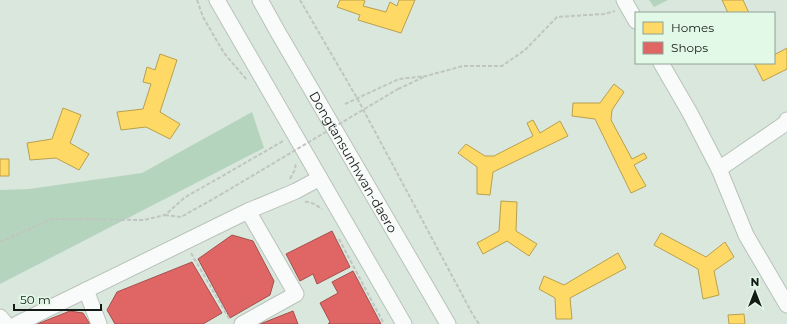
<svg xmlns="http://www.w3.org/2000/svg" width="787" height="324" font-family="Montserrat,sans-serif">
<style>
.green{fill:#b5d4bd}
.homes{fill:#ffd966;stroke:#b8a04d}
.shops{fill:#e06666;stroke:#a2504d}
.lines{fill:none;stroke-linecap:round;stroke-linejoin:round}
.minor-casing{stroke:#b8c2ba;stroke-width:17}
.path{stroke:#c0c5c2;stroke-width:2;stroke-dasharray:4 2;stroke-linecap:butt}
.minor{stroke:#f9fbfa;stroke-width:15}
.path-bridge{stroke:#c0c5c2;stroke-width:2;stroke-dasharray:4 2;stroke-linecap:butt}
.labels{text-anchor:middle;dominant-baseline:central;stroke-width:4;stroke-linejoin:round;paint-order:stroke}
.street-label{font-size:13px;fill:#131b14;stroke:#e3f9e7}
</style>
<rect width="100%" height="100%" fill="#dae7dd"/>
<path class="green" d="M649 0H668L654 7Z
M252 112 264 148 0 284V190L29 189 142 173Z"/>
<path class="homes" d="M340 0H363L365 1 363 6 386 12 390 2 397 6 399 0H415L401 33 358 20 360 15 337 7Z
M722 0H743L749 13H728Z
M787 48V69L763 81 754 63H774V55Z
M160 54 177 60 160 112 180 124 170 139 146 127 121 130 117 112 143 109 151 84 143 82 147 67 155 70Z
M614 84 624 92 612 110 611 120 632 159 644 153 647 158 634 165 646 186 631 193 595 119 572 116 573 103H600Z
M63 108 81 115 70 143 89 154 79 170 56 158 30 160 27 143 52 139Z
M533 120 540 133 560 121 568 136 493 172 490 195 477 194V167L458 153 466 144 485 156H494L533 136 527 123Z
M0 159H9V176H0Z
M501 201 517 202 516 231 537 244 529 256 507 241 483 254 477 243 499 231Z
M661 233 706 257 725 242 734 257 714 271 719 295 703 299 698 269 654 245Z
M618 253 626 268 570 298 572 319H556L555 298 539 289 544 276 564 285Z
M744 314 745 324H729L728 315Z"/>
<path class="shops" d="M332 231 350 267 317 284 313 274 300 281 286 254Z
M232 235 253 241 274 281 270 295 230 318 198 259Z
M192 262 222 313 203 324H115L107 310 117 292Z
M353 271 381 324H328L330 322 320 303 338 293 332 282Z
M70 311 83 313 90 324H37Z
M293 311 298 324H260Z"/>
<g class="lines">
<defs>
<g id="minor">
<path d="M217 0 404 324"/>
<path id="s1" d="M260 0 279 34 448 324"/>
<path d="M624 0 636 21"/>
<path d="M661 63 690 113 719 169 746 235 787 305"/>
<path d="M719 169 786 123 787 120"/>
<path d="M86 290 99 324"/>
<path d="M0 317 6 324"/>
<path d="M17 324 248 211 296 191 320 178"/>
<path d="M242 324 296 294 248 211"/>
</g>
</defs>
<use href="#minor" class="minor-casing"/>
<path class="path" d="M197 0 203 17 224 53 247 80
M300 0 357 98 473 315 479 324
M398 89 424 77
M345 104 399 79 426 76 463 66H502L525 50 557 17 604 14 615 11
M290 179C292 173 297 170 295 163
M305 202C311 201 317 206 322 209
M165 215 181 217 220 195
M339 239 384 324
M0 242 52 219 144 220 165 215 184 198 283 141
M191 253 230 320"/>
<use href="#minor" class="minor"/>
<path class="path-bridge" d="M220 195 398 89"/>
</g>
<g class="labels">
<g class="street-label">
<text stroke="none"><textPath href="#s1" startOffset="187">Dongtansunhwan-daero</textPath></text>
</g>
</g>
<rect x="635" y="12" width="140" height="52" fill="#e3f9e7" stroke="#90a093"/>
<rect x="643" y="22" width="20" height="12" fill="#ffd966" stroke="#90a093"/>
<text x="671" y="32" font-size="12" fill="#131b14">Homes</text>
<rect x="643" y="42" width="20" height="12" fill="#e06666" stroke="#90a093"/>
<text x="671" y="52" font-size="12" fill="#131b14">Shops</text>
<g transform="translate(755 292)" stroke="#e3f9e7" stroke-width="3" paint-order="stroke">
<path d="M0-3L7 15L0 10L-7 15Z" fill="#131b14"/>
<text y="-6" font-size="11" font-weight="bold" text-anchor="middle" fill="#131b14">N</text>
</g>
<path d="M14 304v6h87v-6" fill="none" stroke="#131b14" stroke-width="2"/>
<text x="20" y="304" font-size="12" fill="#131b14" stroke="#e3f9e7" stroke-width="3" paint-order="stroke">50 m</text>
</svg>
